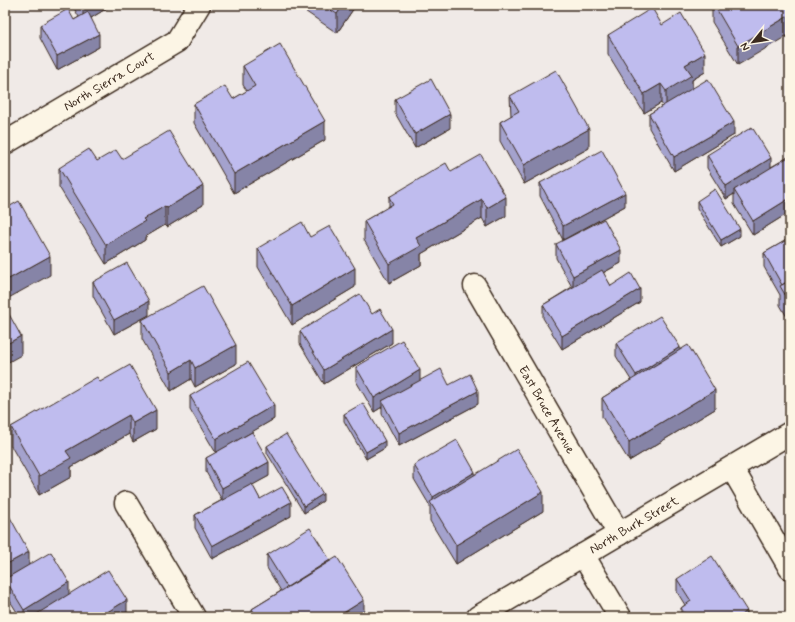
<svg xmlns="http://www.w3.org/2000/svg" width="795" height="622" font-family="Mynerve,sans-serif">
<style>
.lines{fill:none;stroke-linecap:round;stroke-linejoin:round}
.minor-casing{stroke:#3b2a1e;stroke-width:25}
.minor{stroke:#fcf5e5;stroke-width:22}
.wall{fill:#a4a2cd;stroke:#3b2a1e}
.shaded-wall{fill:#8684a7;stroke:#3b2a1e}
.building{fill:#bfbcee;stroke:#3b2a1e}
.labels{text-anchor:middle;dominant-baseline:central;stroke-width:3;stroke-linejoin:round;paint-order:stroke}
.street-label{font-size:13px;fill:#3b2a1e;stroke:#fcf5e5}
</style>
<rect width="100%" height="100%" fill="#f0eae7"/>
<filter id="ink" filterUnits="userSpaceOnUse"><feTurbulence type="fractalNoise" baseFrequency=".025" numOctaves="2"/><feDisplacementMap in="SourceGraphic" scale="8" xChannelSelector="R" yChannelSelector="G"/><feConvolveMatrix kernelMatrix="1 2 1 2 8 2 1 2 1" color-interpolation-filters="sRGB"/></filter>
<g filter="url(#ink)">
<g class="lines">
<defs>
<g id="minor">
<path id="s1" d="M5 143 177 41 199 5"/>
<path id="s2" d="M475 286 619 534"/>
<path d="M732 468 790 568"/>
<path d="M126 503 194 617"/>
<path d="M583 555 620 617"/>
<path id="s3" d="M478 617 790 433"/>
</g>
</defs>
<use href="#minor" class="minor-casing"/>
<use href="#minor" class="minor"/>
</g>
<path class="wall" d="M72 5H112L91 18 99 47 57 70 40 38V25L74 20 79 17Z
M296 5H356L337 33Z
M712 5H790L738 65 712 22Z
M662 25 705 72 692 80V89L734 135 674 171 649 128V114L663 106 661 103 644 113 608 54V35Z
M243 66 325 140 234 193 194 123V104L233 99 247 91 243 85Z
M510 96 589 148 524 184 500 141V122L511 116Z
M395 99 450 128 415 148 395 113Z
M707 155 771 167 790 156V212L753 235 734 204V194L726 199 707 168Z
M122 159 203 205 167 227 165 225 145 237V240L106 264 59 187V168L97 161Z
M451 172 506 216 487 227 482 218 421 254V265L389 283 364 240V221L389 207V197Z
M540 183 625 206 563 240 540 196Z
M697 201 740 236 721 247 697 208Z
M310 237 355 287 292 325 258 267V248Z
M790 238V322L780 305V295L764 267V253Z
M556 244 621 263 603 273 611 286 640 302 562 349 543 318V305L572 287 556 258Z
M93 282 149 315 114 334 93 296Z
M372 314 392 343 324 384 300 344V331Z
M142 320 236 364 195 387 191 379 171 391 142 339Z
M616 343 680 350 715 409 629 461 602 417V398L631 380 616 356Z
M356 367 420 381 449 385 478 404 399 446 382 414V407L374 412 356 381Z
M100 382 156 429 133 442 129 434 71 467V477L39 495 11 446V427Z
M190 396 274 419 230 444 269 476 252 485 260 499 291 516 212 559 195 528V515L222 500 206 472V458L216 453 190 409Z
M344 414 385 448 366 459 344 421Z
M267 446 323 501 304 513 267 453Z
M414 465 475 475 543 511 456 564 430 521V506L414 479Z
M267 555 330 562 364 617H252V609L281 591 267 568Z
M29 565 69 594 127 613 121 617H20L5 593V579Z
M677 579 747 617H681V608L685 605 677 592Z"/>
<path class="shaded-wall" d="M83 5H112L83 23Z
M343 5H356L337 33V14Z
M790 15V34L738 65V46Z
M99 34V47L57 70V56Z
M705 53V72L692 80V94L666 110V91L685 65Z
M661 84V103L644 113V94Z
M450 114V128L415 148V134Z
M325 121V140L234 193V174Z
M734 122V135L674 171V157Z
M589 129V148L524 184V165Z
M771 158V172L734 190V194L726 199V186Z
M203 186V205L167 227V208Z
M625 193V206L563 240V226Z
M506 197V216L487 227V208Z
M790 198V212L753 235V221Z
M482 199V218L421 254V265L389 283V264L416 238Z
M165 206V225L145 237V240L106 264V245L143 219Z
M740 229V236L721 247V240Z
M621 250V263L573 289V276Z
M50 256V275L5 300V281Z
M355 268V287L292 325V306Z
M640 289V302L562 349V336Z
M149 301V315L114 334V320Z
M392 329V343L324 384V370Z
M21 336V355L5 364V345Z
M236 345V364L195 387V368Z
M680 347V361L636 388V375Z
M191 360V379L171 391V372Z
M420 370V384L382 401V407L374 412V398Z
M715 390V409L629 461V442Z
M478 391V404L399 446V433Z
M274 405V419L216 453V439Z
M156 410V429L133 442V423Z
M129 415V434L71 467V477L39 495V476L66 451Z
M385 441V448L366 459V452Z
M269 462V476L222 502V488Z
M475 472V486L433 507V497Z
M543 492V511L456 564V545Z
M323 494V501L304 513V506Z
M291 502V516L212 559V546Z
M29 552V566L5 579V565Z
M330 560V574L287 600V587Z
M69 582V596L34 617H24V610Z
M127 600V613L121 617H99Z
M364 600V617H337Z
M747 611V617H738Z"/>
<path class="building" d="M323 5H343L337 14Z
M714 5H790V15L738 46Z
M652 8 662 25 681 13 705 53 685 65 692 75 666 91 661 84 644 94 608 35Z
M68 9 74 20 88 12 99 34 57 56 40 25Z
M280 44 325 121 234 174 194 104 225 86 233 99 255 86 243 66Z
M556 70 589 129 524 165 500 122 519 111 510 96Z
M431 79 450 114 415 134 395 99Z
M708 79 734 122 674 157 649 114Z
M752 127 771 158 726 186 707 155Z
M169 131 203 186 167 208 165 206 143 219 145 221 106 245 59 168 89 149 97 161 116 150 122 159Z
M602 150 625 193 563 226 540 183Z
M481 155 506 197 487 208 482 199 416 238 421 246 389 264 364 221 393 204 389 197 446 163 451 172Z
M790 156V198L753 221 734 190Z
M715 189 740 229 721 240 697 201Z
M19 201 50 256 5 281V209Z
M604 219 621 250 573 276 556 244Z
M302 222 310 237 330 226 355 268 292 306 258 248Z
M790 238V280L782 285 764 253Z
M127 263 149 301 114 320 93 282Z
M602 270 611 286 631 273 640 289 562 336 543 305Z
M790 280V303L780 286Z
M203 286 236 345 195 368 191 360 171 372 142 320Z
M360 294 372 314 380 309 392 329 324 370 300 331Z
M5 307 21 336 5 345Z
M660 316 680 347 636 375 616 343Z
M402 340 420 370 374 398 356 367Z
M688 345 715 390 629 442 602 398Z
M248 362 274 405 216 439 190 396Z
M130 365 156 410 133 423 129 415 66 451 71 458 39 476 11 427 97 377 100 382Z
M441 369 449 385 470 374 478 391 399 433 382 401Z
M363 403 385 441 366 452 344 414Z
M252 432 269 462 222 488 206 458Z
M286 434 323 494 304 506 267 446Z
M457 440 475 472 433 497 414 465Z
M517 449 543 492 456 545 430 502Z
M252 484 260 499 282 487 291 502 212 546 195 515Z
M5 510H6L29 552 5 565Z
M310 528 330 560 287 587 267 555Z
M51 552 69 582 24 610 5 579Z
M712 556 747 611 738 617H687L681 608 691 601 677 579Z
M337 557 364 600 337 617H257L252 609Z
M108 570 127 600 99 617H32Z
M7 609 12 617H5V610Z"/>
</g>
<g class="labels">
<g class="street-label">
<text stroke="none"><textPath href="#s1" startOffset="121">North Sierra Court</textPath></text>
<text stroke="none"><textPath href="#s2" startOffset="143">East Bruce Avenue</textPath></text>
<text stroke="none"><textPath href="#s3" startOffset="181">North Burk Street</textPath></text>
</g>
</g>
<rect width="795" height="622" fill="none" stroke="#fcf5e5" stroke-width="20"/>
<rect x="10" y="10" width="775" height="602" fill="none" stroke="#3b2a1e" stroke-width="1.5" filter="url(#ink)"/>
<g transform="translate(753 42) rotate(240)" stroke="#fcf5e5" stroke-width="3" paint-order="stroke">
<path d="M0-3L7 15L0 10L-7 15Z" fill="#3b2a1e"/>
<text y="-6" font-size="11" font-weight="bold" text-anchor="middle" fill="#3b2a1e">N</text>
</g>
</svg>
